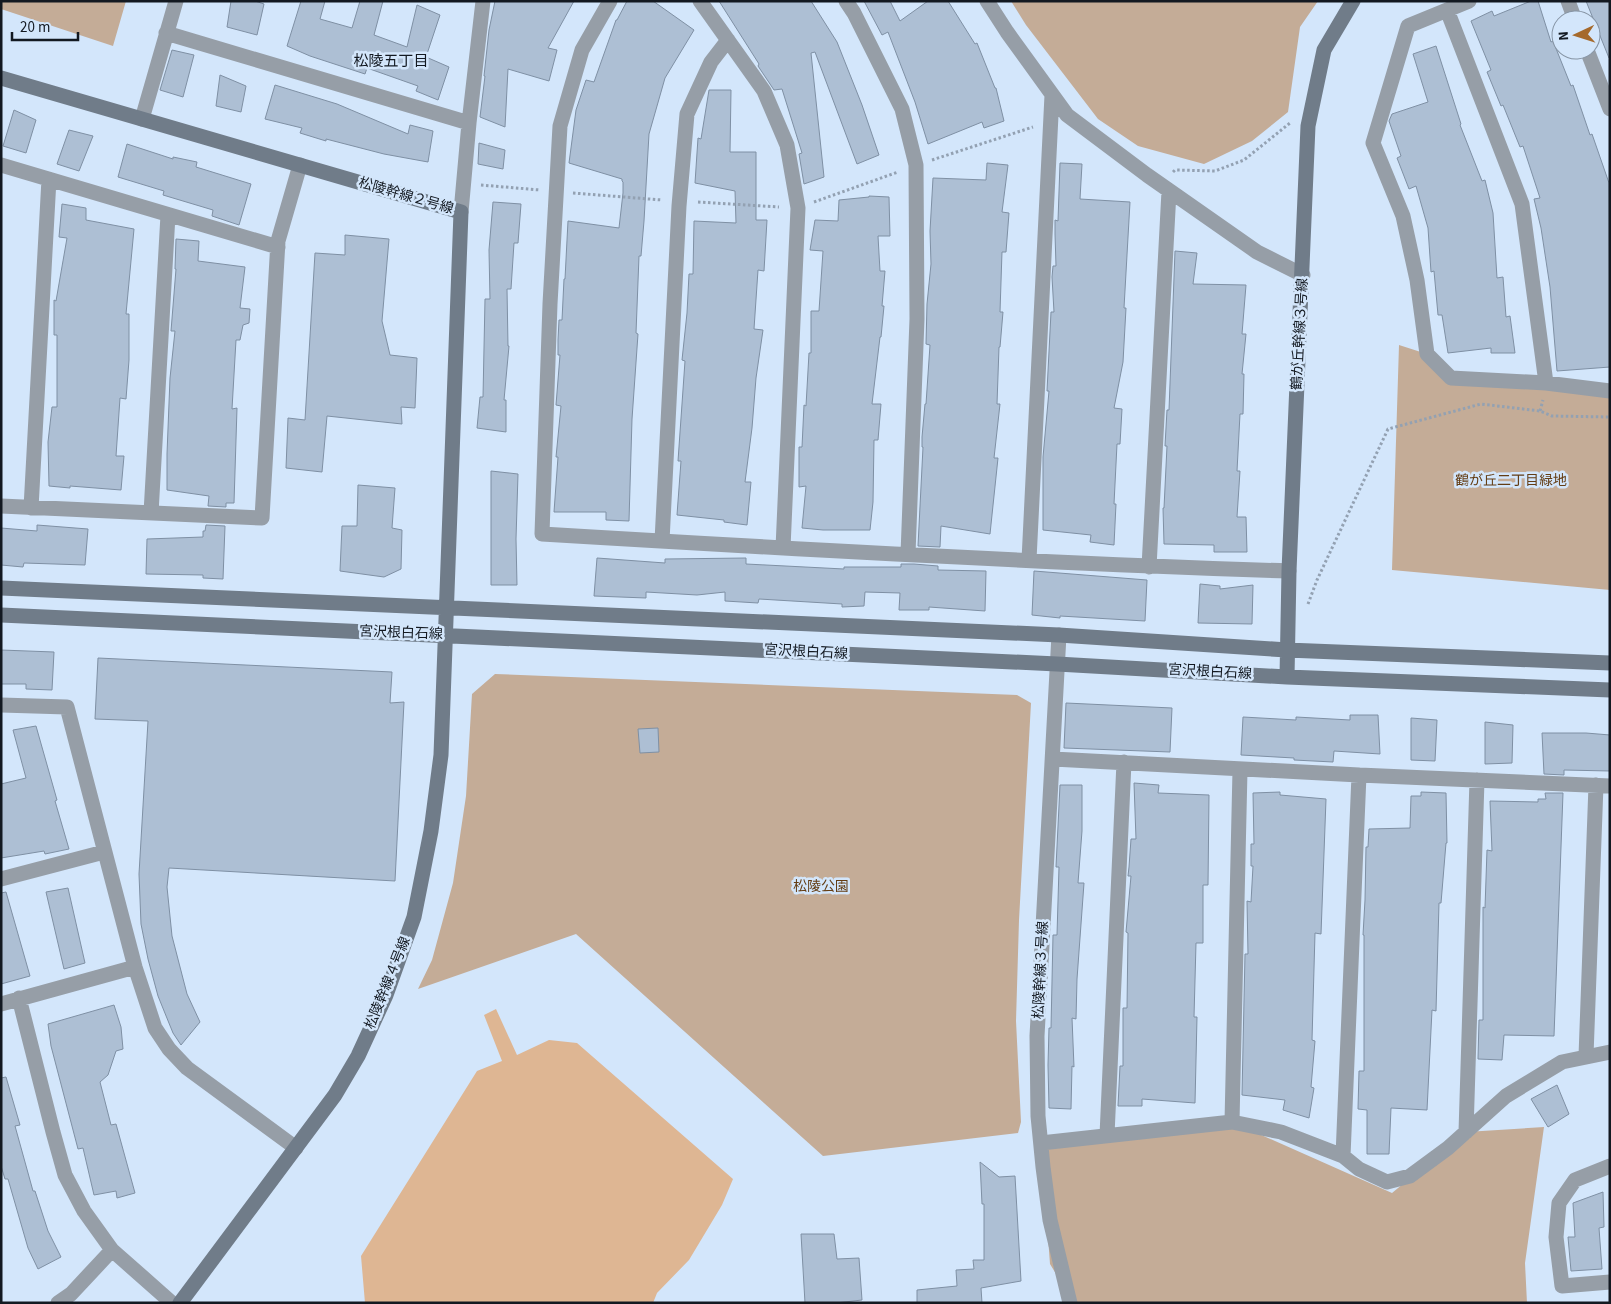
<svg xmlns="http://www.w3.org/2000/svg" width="1611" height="1304" font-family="'Source Sans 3','Noto Sans JP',sans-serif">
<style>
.green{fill:#c4ac97}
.water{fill:#deb693}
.building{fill:#adbfd4;stroke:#7f90a4}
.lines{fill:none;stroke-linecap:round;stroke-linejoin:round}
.path{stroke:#93a1b2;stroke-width:3;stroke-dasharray:2.5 2.5;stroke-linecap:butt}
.street{stroke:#969ea7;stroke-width:15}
.secondary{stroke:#707c89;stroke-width:15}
.labels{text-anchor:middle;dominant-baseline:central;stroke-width:5;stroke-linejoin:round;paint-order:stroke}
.street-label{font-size:14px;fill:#131921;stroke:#d3e6fb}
.park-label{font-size:14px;fill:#643d14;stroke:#d3e6fb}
.neighbourhood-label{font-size:15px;fill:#131921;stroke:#d3e6fb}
</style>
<rect width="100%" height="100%" fill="#d3e6fb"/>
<path class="green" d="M1 1H126L113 46 1 9Z
M1011 1H1318L1300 27 1288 112 1252 141 1204 164 1138 146 1098 119 1026 25Z
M1399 345 1427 354 1451 378 1610 391V590L1392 570Z
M495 674 1017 695 1031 703 1019 920 1016 1021 1021 1122 1018 1133 823 1156 576 934 418 989 432 960 453 883 466 796 472 694Z
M1232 1122 1392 1193 1466 1132 1544 1127 1525 1263 1527 1303H1070L1067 1292 1050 1264 1041 1143Z"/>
<path class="water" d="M496 1009 517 1055 549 1040 577 1043 733 1179 722 1205 689 1260 657 1293 653 1303H365L361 1256 477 1071 502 1061 484 1015Z"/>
<path class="building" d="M231 1H255L264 4 257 35 227 27Z
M301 1H325L320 19 352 28 360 1H383L374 35 407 47 417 5 440 15 426 57 449 67 438 100 416 91 418 86 367 68 365 74 310 56 287 46Z
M495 1H574L548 48 557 50 549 81 508 69 505 127 480 117 485 76H484L489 30Z
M627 1H653L694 30 665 78 649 134 644 221 641 256H639L636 333 638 334 632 419 629 521 606 520V512H554L558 457H556L561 406 556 405 560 355H558V340L559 320H562L564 279H565L568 221 619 228 623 193V182L622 181V179L569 163 576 110 586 80 594 82 616 20H617Z
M719 1H811L837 42 862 105 879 155 857 164 815 52 811 53 824 177 804 184 799 154 802 153 782 89 774 90 758 66 759 64Z
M864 1H890L900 21 928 1H948L975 44 977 43 995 88H996L1004 121 984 128 982 122 928 144 915 102 888 32 882 35Z
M1531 1H1538L1551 42 1553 41 1571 86 1573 85 1590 135 1592 134 1609 183 1610 367 1557 371 1550 287 1541 228 1534 199 1540 198 1523 146 1520 147 1503 105 1501 106 1487 72 1491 70 1471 21 1492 11 1494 16Z
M1586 1H1610V58H1609Z
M1436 46 1461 124 1460 125 1482 181 1485 180 1493 213 1497 278 1503 277 1506 317 1510 316 1515 353H1491V348L1448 353 1442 315H1438L1434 271 1431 272 1428 228 1416 186 1409 189 1397 158 1401 156 1389 121 1392 114 1428 102 1413 54Z
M172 50 194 55 183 97 160 90Z
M220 75 246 86 241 112 216 106Z
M275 85 337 104 408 134 410 125 433 131 428 162 384 154 326 139V141L300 133 302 128 265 119Z
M709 90H731L730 152H756V220H767L764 271 758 270 754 329 763 330 756 378 752 428 745 482H751L747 525 724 522V520L677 515 681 461H678L685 361 682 360 687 313 689 274H693L694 221 736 223 735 191 695 183 698 138 701 139Z
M14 110 36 120 26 153 3 146Z
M69 130 93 136 79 171 57 164Z
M479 143 505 150 503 169 478 164Z
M127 144 173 159V157L197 162 196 167 251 184 239 225 212 216 213 210 163 195 164 191 118 177Z
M987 163 1008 165 1002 212 1009 213 1006 252H1002L1000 312H1003L1000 347H999L997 404H1000L994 458H998L990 534 941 526 940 547 918 546 923 447H922V437L925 404H926L930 345 926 344 927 304 931 264 930 231 933 178 986 180Z
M1060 163 1082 164 1080 199 1130 202 1124 308H1126L1123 362 1114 408 1122 409 1120 444H1117L1114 504H1116L1114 545 1090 542 1091 535 1043 530V457L1049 391H1047L1051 312H1054L1052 277 1053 266H1056L1055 234V220L1058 221Z
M869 196 889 197 890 236H878L880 271H885L882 306H884L881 337H880L872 404H881L878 440H874L873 502 870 530H823L802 528 806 486 799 487V447H802L804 405 806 406 809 353H811V311H819L823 251 810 250 815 220 838 221 839 200 869 197Z
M493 202 521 204 518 243H514L511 289H507L508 346H509L504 400H506V432L477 428 480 397H483L485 299H490L489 250Z
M62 204 86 208V220L134 229 126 314H129V360L126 399 120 398 116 456H124L121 490 70 486V488L49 486 48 442 52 407H57V335H54V300L56 301 67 238 59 237Z
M345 235 389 239 382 321 390 355 417 358 415 408 401 407 402 424 327 416 322 472 286 468 288 418 305 420 315 253 345 255Z
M176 239 199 241 198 261 245 267 240 308 250 309 249 323 243 325 240 340H236L232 409 237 408 234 503H226V507L208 506 209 496 167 490V454L170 378 175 331H171L176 269H175Z
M1175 251 1197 253 1193 284 1246 285 1242 334H1246L1242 374H1244L1243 414H1240L1237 471H1240L1237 517H1246L1247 552H1214V545L1164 544 1163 508H1164L1167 446H1165L1167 410H1169Z
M491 471 518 474 516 539 517 585H491Z
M358 485 395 488 392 528 402 530 401 569 384 577 340 571 342 526H357Z
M37 525 88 529 85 565 24 563 23 567 1 565V528L37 531Z
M206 525 225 526 223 579 203 578V575L146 574 147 539 203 537V531H205Z
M597 558 665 563V559L746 558V564L844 569V567H901V564H914L938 566V570L986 571 985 611 929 607V610H899L900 593 865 592 864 606 842 607V604L759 599 758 603 725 601V592L697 595 646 592V598L594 596Z
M1034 571 1147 580 1145 621 1060 616V618L1032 615Z
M1200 584 1220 586V589L1253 585 1252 624 1198 623Z
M1 650 54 652 52 690 26 689V684H1Z
M98 658 392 672 390 703 404 702 395 881 169 868 167 887 172 936 187 994 200 1022 181 1045 173 1033 158 996 148 959 141 924 139 874 148 721 95 719Z
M1066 703 1172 708 1170 752 1064 748Z
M1350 715H1378L1380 754 1334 751 1333 762 1294 760V758L1241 755 1243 717 1296 720V717L1350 720Z
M1411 718 1437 720 1435 761 1411 760Z
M1485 722 1513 725 1512 763 1485 764Z
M36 726 57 800 55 801 69 849 45 854 44 851 1 858V784L26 778 13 730Z
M658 728 659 752 640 753 638 729Z
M1542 733H1586L1610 735V771L1564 770V775L1544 774Z
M1134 783 1159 785 1158 793 1209 795 1208 885H1203V943H1196L1194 1017H1197L1195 1103 1142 1099V1106H1118L1120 1066H1123V1008H1127L1128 933 1126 932 1131 876H1128L1129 867 1131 839H1136Z
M1060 785H1082V831L1078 883H1084L1077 979 1076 1019 1072 1018 1074 1067 1072 1066 1071 1109 1049 1108 1048 1065 1049 1028H1051L1053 935H1057L1059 867H1056Z
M1280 792V795L1326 799 1321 934 1315 933 1312 1040 1315 1041 1311 1087 1314 1088 1309 1118 1283 1110 1285 1100 1242 1095 1245 954H1248L1247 901 1251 902 1253 866H1251V844H1254L1253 793Z
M1421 792 1446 793 1447 843H1446L1441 903H1439L1436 1011 1432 1010 1427 1110 1391 1108 1389 1154H1367V1110L1358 1109 1359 1071H1364V935H1363L1365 900 1366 847H1368L1369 829 1410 828 1411 796H1421Z
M1545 793H1563L1554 1036 1504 1035 1502 1060 1478 1059 1479 1020H1483V907L1485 908 1487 850 1492 851 1490 801 1538 802V799H1546Z
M68 888 85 963 64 969 46 892Z
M6 892 30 976 1 984V893Z
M114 1005 121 1027 123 1049 116 1051 108 1075 100 1082 111 1125 116 1124 135 1193 117 1198 116 1191 94 1195 83 1148 78 1149 51 1046 48 1024Z
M6 1077 20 1125 15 1126 33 1191H35L48 1231 61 1257 38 1269 28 1248 8 1179H5L1 1166V1078Z
M1557 1085 1569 1114 1548 1127 1531 1099Z
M980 1162 999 1177 1015 1176 1021 1281 981 1288 982 1303H917V1290L957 1286 956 1270 974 1269 973 1260H984V1204H982Z
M1603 1192 1604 1227 1599 1228 1602 1269 1571 1271 1568 1237H1575L1573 1203Z
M801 1234H834L837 1259 859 1258 862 1300 836 1303H805Z"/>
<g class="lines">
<path class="path" d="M932 160 1033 127
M1173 172 1175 170 1215 171 1244 160 1290 123
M481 185 540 190
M573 193 662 200
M698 202 779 207
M814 202 898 172
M1540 411 1543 400
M1308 604 1317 580 1388 429 1481 404 1540 411 1552 416 1610 417"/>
<path class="street" d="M610 1 582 50 560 126 550 304 542 534C791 549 1040 563 1289 571
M700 1 764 91 787 145 798 208 783 548
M846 1 854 13 902 109 916 165 917 319 908 554
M987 1 1007 32 1067 115 1147 175 1257 252 1303 275
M1469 1 1408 26 1373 143 1403 216 1417 280 1427 354 1451 378 1546 383 1610 391
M1568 1 1575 20
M1447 10 1522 204 1546 383
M166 33 469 123
M1587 50 1610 109
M142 119 176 1
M1 165 278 247
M461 212 469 123 483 1
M1 506 262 518 278 241 300 165
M31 508 49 179
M151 513 168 215
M662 541 679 206 687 114 711 62 728 40
M1029 560 1052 95
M1149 567 1169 191
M1059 635 1037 1036 1038 1116 1043 1167 1050 1220 1070 1303
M1 705 67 707 135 967 155 1028 169 1049 187 1068 296 1148
M1359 775 1610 786
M1 879 104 852
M19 998 53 1132 65 1175 84 1211 112 1250 172 1303
M1 1004 135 967
M1586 1056 1596 785
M1232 1122 1240 770
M1466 1132 1477 780
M1107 1135 1124 762
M1041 1143 1232 1122 1281 1132 1343 1156 1359 775 1053 759
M1343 1156 1359 1169 1387 1182 1410 1176 1448 1148 1506 1096 1562 1062 1610 1052
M1610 1166 1575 1180 1559 1203 1556 1237 1562 1286 1610 1282
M58 1303 71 1294 112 1250"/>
<path class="secondary" d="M1 78 461 212 441 755 431 831 414 917 386 995 358 1056 335 1095 180 1303
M1 588 1059 635 1287 650 1610 663
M1 615 1057 664 1287 677 1610 690
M1287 677 1289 571 1308 126 1324 50 1353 1"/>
</g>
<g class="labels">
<g class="street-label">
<text transform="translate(406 196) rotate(16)">松陵幹線２号線</text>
<text transform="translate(1300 334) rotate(-87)">鶴が丘幹線３号線</text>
<text transform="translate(401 633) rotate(2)">宮沢根白石線</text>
<text transform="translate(806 652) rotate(3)">宮沢根白石線</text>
<text transform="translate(1210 672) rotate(3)">宮沢根白石線</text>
<text transform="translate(1041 970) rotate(-87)">松陵幹線３号線</text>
<text transform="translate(388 983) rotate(-68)">松陵幹線４号線</text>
</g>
<g class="park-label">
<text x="1511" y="481">鶴が丘二丁目緑地</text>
<text x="821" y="887">松陵公園</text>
</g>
<g class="neighbourhood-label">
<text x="391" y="61">松陵五丁目</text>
</g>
</g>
<rect width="1611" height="1304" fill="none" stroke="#131921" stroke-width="5"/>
<g transform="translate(1576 35) rotate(266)"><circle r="24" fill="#d3e6fb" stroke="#8694a4"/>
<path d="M0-4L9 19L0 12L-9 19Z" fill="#a5692b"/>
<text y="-8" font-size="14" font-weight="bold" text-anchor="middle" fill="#131921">N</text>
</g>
<path d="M12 32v8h66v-8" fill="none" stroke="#131921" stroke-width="2.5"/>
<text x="20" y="32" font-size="15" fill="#131921" stroke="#d3e6fb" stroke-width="4" paint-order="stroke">20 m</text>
</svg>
